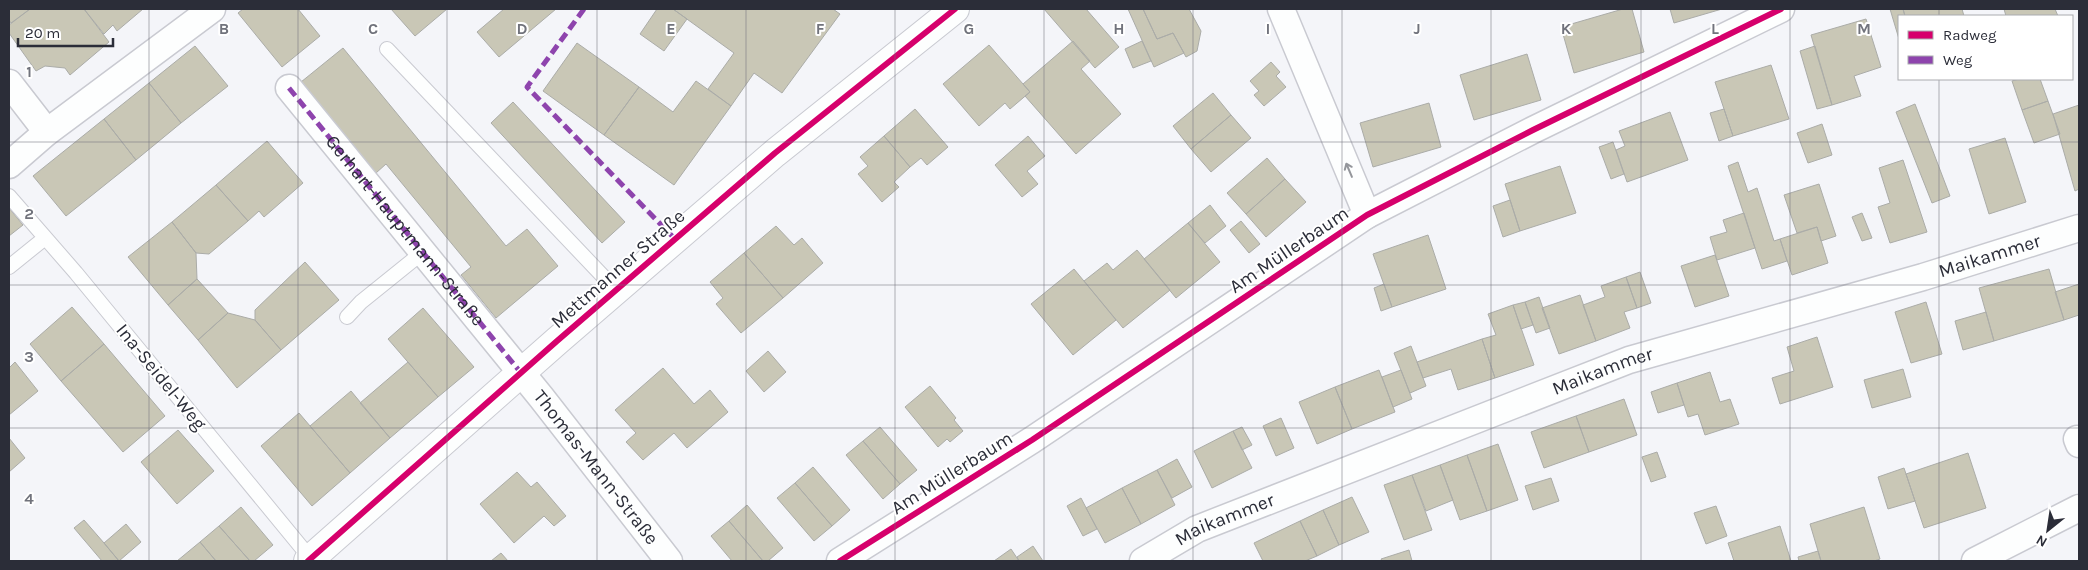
<svg xmlns="http://www.w3.org/2000/svg" width="2088" height="570" font-family="Karla,sans-serif">
<style>
.building{fill:#c9c7b6;stroke:#abaca8}
.lines{fill:none;stroke-linecap:round;stroke-linejoin:round}
.service-casing{stroke:#c9cad1;stroke-width:16}
.minor-casing{stroke:#c9cad1;stroke-width:29}
.secondary-casing{stroke:#c9cad1;stroke-width:30}
.service{stroke:#fdfefe;stroke-width:14}
.minor{stroke:#fdfefe;stroke-width:26}
.secondary{stroke:#fdfefe;stroke-width:28}
.quiet{stroke:#8e44ad;stroke-width:5;stroke-dasharray:10 5;stroke-linecap:butt}
.cycleway-casing{stroke:#fff;stroke-width:9}
.cycleway{stroke:#d6006c;stroke-width:6}
.oneway{stroke:#94969b}
.grid{fill:none;stroke:#71737c;stroke-width:1;stroke-opacity:0.55}
.labels{text-anchor:middle;dominant-baseline:central;stroke-width:4;stroke-linejoin:round;paint-order:stroke}
.street-label{font-size:19px;fill:#2b2d38;stroke:#fff}
.grid-label{font-size:16px;text-anchor:middle;font-weight:bold;fill:#71737c;stroke:#fff;stroke-width:4;stroke-linejoin:round;paint-order:stroke}
</style>
<rect width="100%" height="100%" fill="#f4f5f9"/>
<path class="building" d="M9 9H30L11 23 9 20Z
M30 9H84L109 42 70 75 65 68 45 66 36 71 9 33V25Z
M84 9H143L117 31 113 25 104 34Z
M243 9H298L320 36 282 67 238 13Z
M391 9H447L415 36Z
M504 9H556L499 57 477 32Z
M657 9H673L687 19 664 51 640 34Z
M673 9H833L840 14 782 93 754 73 731 106 708 89 734 53Z
M1044 9H1086L1119 47 1095 68Z
M1128 9H1143L1157 39 1173 33 1184 53 1154 67Z
M1143 9H1189L1201 31 1197 51 1186 57 1173 33 1157 39Z
M1623 9H1632L1644 52 1574 73 1561 27Z
M1670 9H1722L1674 23Z
M1890 9H1903L1905 16H1899V39Z
M1903 9H1962L1964 16H1905Z
M2004 9H2055L2058 16H2006Z
M1866 19 1881 67 1854 76 1861 96 1832 105 1811 35Z
M1073 41 1090 61 1081 69 1121 114 1076 154 1025 96 1030 92 1023 84Z
M1142 41 1151 61 1133 68 1125 49Z
M577 43 639 87 604 135 543 91Z
M989 45 1030 92 1010 109 1005 103 979 126 943 84Z
M195 46 228 86 181 123 149 83Z
M1815 46 1832 105 1817 109 1800 51Z
M343 48 506 246 527 229 558 266 496 318 461 275 471 267 386 164 376 173 301 82Z
M1527 54 1541 100 1474 120 1460 75Z
M1271 62 1280 72 1276 76 1286 87 1264 106 1254 95 1259 91 1250 81Z
M1771 65 1789 119 1733 136 1715 82Z
M2019 79H2040L2048 101 2022 110 2012 81Z
M696 81 731 106 674 185 604 135 639 87 673 112Z
M149 83 181 123 136 160 104 119Z
M1213 93 1231 115 1191 149 1173 126Z
M2048 101 2060 134 2034 143 2022 110Z
M513 102 625 222 602 243 491 123Z
M1429 103 1441 147 1373 167 1360 123Z
M1915 104 1950 196 1932 203 1896 112Z
M2079 105V189L2075 191 2053 114Z
M915 109 948 147 927 165 921 158 910 167 884 136Z
M1724 109 1733 136 1719 141 1710 113Z
M1670 112 1688 160 1627 182 1616 150 1625 146 1619 131Z
M1231 115 1251 138 1211 172 1191 149Z
M104 119 136 160 66 216 33 176Z
M1822 124 1832 155 1808 163 1797 133Z
M884 136 910 167 894 182 899 187 882 202 858 174 868 166 860 157Z
M1028 136 1045 156 1027 171 1038 184 1022 197 995 165Z
M2005 138 2026 202 1989 214 1969 149Z
M267 141 303 183 264 217 259 211 248 221 216 185Z
M1613 142 1624 174 1611 179 1599 147Z
M1267 158 1285 179 1246 214 1227 193Z
M1903 160 1927 232 1890 243 1878 207 1890 203 1879 168Z
M1738 162 1748 192 1757 188 1774 241 1780 239 1787 261 1762 269 1728 166Z
M1560 166 1576 213 1520 231 1505 184Z
M1285 179 1306 202 1266 237 1246 214Z
M1819 184 1836 236 1821 241 1817 227 1797 233 1784 195Z
M216 185 248 221 209 254 196 253 172 222Z
M1510 200 1520 231 1503 237 1493 206Z
M1210 205 1226 226 1205 243 1188 223Z
M9 208 23 225 9 236Z
M1744 213 1755 248 1717 260 1710 237 1727 232 1723 220Z
M1862 213 1872 238 1862 241 1852 217Z
M1241 221 1260 244 1249 253 1230 230Z
M172 222 196 253 197 279 168 305 128 257Z
M1188 223 1220 262 1176 298 1144 259Z
M776 226 794 245 802 238 823 263 783 298 744 253Z
M1817 227 1828 263 1792 275 1780 239Z
M1428 235 1446 289 1392 307 1373 254Z
M1137 250 1170 290 1123 328 1084 281 1107 263 1113 270Z
M744 253 783 298 741 333 716 304 723 298 710 282Z
M1715 255 1729 296 1695 307 1681 266Z
M305 262 339 300 281 350 255 320V310Z
M1074 269 1116 320 1073 355 1031 304Z
M2049 269 2064 320 1994 341 1979 288Z
M1640 272 1651 303 1637 308 1626 277Z
M1626 277 1637 308 1624 312 1630 328 1596 341 1583 305 1605 297 1601 286Z
M197 279 228 313 198 340 168 305Z
M1384 284 1392 307 1381 311 1374 288Z
M2079 284V315L2064 320 2055 292Z
M1580 295 1596 341 1559 354 1542 308Z
M1539 297 1550 328 1536 333 1525 302Z
M1525 302 1533 325 1521 329 1513 305Z
M1926 302 1942 354 1911 363 1895 312Z
M1513 305 1534 365 1495 378 1482 339 1496 335 1488 314Z
M72 307 104 344 61 381 30 344Z
M423 308 474 367 438 397 388 339Z
M1986 312 1994 341 1963 350 1955 321Z
M228 313 255 320 281 350 237 388 198 340Z
M1817 337 1833 387 1780 404 1772 378 1794 371 1787 347Z
M1482 339 1495 378 1458 390 1451 369 1423 378 1417 362Z
M104 344 165 416 123 452 61 381Z
M1411 346 1426 386 1410 393 1394 353Z
M768 351 786 372 764 392 746 371Z
M15 362 38 391 9 415V368Z
M408 362 438 397 390 438 360 403Z
M663 368 694 404 710 390 728 412 687 448 674 433 643 460 626 442 636 433 615 410Z
M1903 369 1911 397 1872 408 1864 380Z
M1379 370 1395 412 1352 429 1335 387Z
M1401 370 1412 399 1393 407 1382 377Z
M1710 372 1720 402 1730 399 1739 424 1705 435 1698 414 1688 417 1677 383Z
M1677 383 1684 405 1658 413 1651 392Z
M930 386 956 418 954 420 963 431 950 442 947 439 938 447 905 407Z
M1335 387 1352 429 1317 444 1299 402Z
M351 391 390 438 350 473 310 426Z
M1624 399 1637 435 1589 452 1576 416Z
M299 413 350 473 312 506 261 446Z
M1576 416 1589 452 1544 468 1531 432Z
M1281 418 1294 448 1276 456 1263 426Z
M880 427 917 470 900 484 863 441Z
M1242 427 1252 445 1242 450 1233 431Z
M178 430 214 471 177 504 141 462Z
M1233 431 1252 468 1212 488 1194 451Z
M9 438 25 458 9 472Z
M863 441 900 484 883 499 846 455Z
M1498 444 1518 500 1487 511 1467 455Z
M1657 452 1666 477 1651 482 1642 457Z
M1968 453 1986 508 1924 528 1906 474Z
M1467 455 1487 511 1460 520 1440 465Z
M1177 459 1192 487 1172 498 1157 470Z
M1440 465 1453 500 1426 511 1412 475Z
M813 467 850 510 832 526 795 483Z
M1904 468 1915 501 1888 509 1878 477Z
M1157 470 1175 505 1141 524 1122 488Z
M517 472 531 487 537 482 566 516 554 526 544 516 514 543 480 504Z
M1412 475 1432 530 1404 540 1384 485Z
M1551 478 1559 501 1533 510 1525 486Z
M795 483 832 526 814 541 777 498Z
M1122 488 1141 524 1105 543 1086 508Z
M1352 497 1369 532 1339 545 1323 510Z
M1081 498 1097 529 1083 536 1067 506Z
M747 505 783 548 768 561H763L729 521Z
M1716 506 1727 536 1706 544 1694 513Z
M241 507 273 545 254 561H250L219 526Z
M1864 507 1880 559 1874 561H1821L1810 524Z
M1323 510 1339 545 1317 556 1300 521Z
M84 520 104 543 119 561H102L74 528Z
M729 521 763 561H732L711 536Z
M1300 521 1317 556 1305 561H1263L1254 543Z
M126 524 141 542 119 561 104 543Z
M219 526 250 561H216L200 542Z
M1780 526 1791 561H1734L1728 543Z
M200 542 216 561H177Z
M1033 546 1043 561H1019L1017 557Z
M1011 549 1019 561H994Z
M1409 550 1412 561H1382L1381 559Z
M1818 551 1821 561H1799L1798 557Z
M501 553 508 561H491Z"/>
<g class="lines">
<defs>
<path id="service" d="M387 49 616 290
M9 196 76 273 311 559
M9 267 45 238
M347 317 361 302 423 252"/>
<g id="minor">
<path d="M1281 9 1367 215"/>
<path d="M9 83 47 132"/>
<path id="s1" d="M289 88 541 397 669 561"/>
<path d="M9 165 47 132 212 9"/>
<path d="M2077 439 2079 444"/>
<path d="M840 561 1032 440 1367 215 1533 130 1781 9"/>
<path id="s2" d="M1143 561 1197 529 1629 360 1923 277 2079 228"/>
<path d="M1975 561 2079 508"/>
</g>
<path id="secondary" d="M308 561 557 341 775 153 955 9"/>
</defs>
<use href="#service" class="service-casing"/>
<use href="#minor" class="minor-casing"/>
<use href="#secondary" class="secondary-casing"/>
<use href="#service" class="service"/>
<use href="#minor" class="minor"/>
<use href="#secondary" class="secondary"/>
<g class="quiet">
<path d="M584 9 527 87 675 239"/>
<path id="s3" d="M289 88 521 373"/>
</g>
<defs>
<path id="cycleway" d="M308 561 557 341 775 153 955 9
M840 561 1032 440 1367 215 1533 130 1781 9"/>
</defs>
<use href="#cycleway" class="cycleway-casing"/>
<use href="#cycleway" class="cycleway"/>
</g>
<defs><path id="oneway-shaft" d="M-6 0H5M1.5-3L5.5 0L1.5 3" fill="none" stroke-width="1.6" stroke-linecap="round" stroke-linejoin="round" transform="scale(1.25)"/></defs>
<use class="oneway" href="#oneway-shaft" transform="translate(1349 170) rotate(-113)"/>
<path class="grid" d="M149 9V561M298 9V561M447 9V561M597 9V561M746 9V561M895 9V561M1044 9V561M1193 9V561M1342 9V561M1491 9V561M1641 9V561M1790 9V561M1939 9V16M1939 79V561M9 142H2079M9 285H2079M9 428H2079"/>
<g class="labels">
<g class="street-label">
<text stroke="none"><textPath href="#s3" startOffset="184">Gerhart-Hauptmann-Straße</textPath></text>
<text transform="translate(1289 250) rotate(-34)">Am Müllerbaum</text>
<text stroke="none"><textPath href="#s2" startOffset="902">Maikammer</textPath></text>
<text transform="translate(618 269) rotate(-41)">Mettmanner Straße</text>
<text stroke="none"><textPath href="#s2" startOffset="498">Maikammer</textPath></text>
<text transform="translate(161 377) rotate(51)">Ina-Seidel-Weg</text>
<text stroke="none"><textPath href="#s1" startOffset="488">Thomas-Mann-Straße</textPath></text>
<text transform="translate(952 473) rotate(-32)">Am Müllerbaum</text>
<text stroke="none"><textPath href="#s2" startOffset="92">Maikammer</textPath></text>
</g>
</g>
<g class="grid-label">
<text x="224" y="34">B</text>
<text x="373" y="34">C</text>
<text x="522" y="34">D</text>
<text x="671" y="34">E</text>
<text x="820" y="34">F</text>
<text x="969" y="34">G</text>
<text x="1119" y="34">H</text>
<text x="1268" y="34">I</text>
<text x="1417" y="34">J</text>
<text x="1566" y="34">K</text>
<text x="1715" y="34">L</text>
<text x="1864" y="34">M</text>
<text x="29" y="77">1</text>
<text x="29" y="219">2</text>
<text x="29" y="362">3</text>
<text x="29" y="504">4</text>
</g>
<rect width="2088" height="570" fill="none" stroke="#2b2d38" stroke-width="20"/>
<rect x="1898" y="15" width="175" height="65" fill="#ffffff" stroke="#aaabaf"/>
<rect x="1908" y="31" width="25" height="8" fill="#d6006c" stroke="#aaabaf"/>
<text x="1943" y="40" font-size="15" fill="#2b2d38">Radweg</text>
<rect x="1908" y="56" width="25" height="8" fill="#8e44ad" stroke="#aaabaf"/>
<text x="1943" y="65" font-size="15" fill="#2b2d38">Weg</text>
<g transform="translate(2048 530) rotate(210)" stroke="#ffffff" stroke-width="4" paint-order="stroke">
<path d="M0-4L9 19L0 12L-9 19Z" fill="#2b2d38"/>
<text y="-8" font-size="14" font-weight="bold" text-anchor="middle" fill="#2b2d38">N</text>
</g>
<path d="M18 38v8h95v-8" fill="none" stroke="#2b2d38" stroke-width="2.5"/>
<text x="25" y="38" font-size="15" fill="#2b2d38" stroke="#ffffff" stroke-width="4" paint-order="stroke">20 m</text>
</svg>
